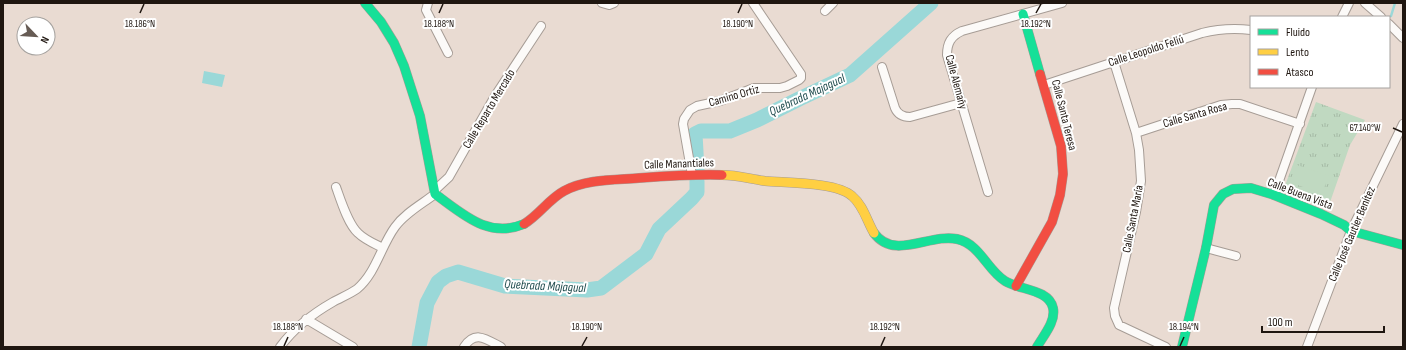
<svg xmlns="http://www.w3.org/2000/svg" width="1406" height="350" font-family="'Sofia Sans Condensed',sans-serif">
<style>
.grass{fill:url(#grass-tufts)}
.pitch{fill:#c0d9c1}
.water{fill:#9ad8d8}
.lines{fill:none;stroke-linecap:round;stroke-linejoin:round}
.stream{stroke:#9ad8d8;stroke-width:2.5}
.river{stroke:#9ad8d8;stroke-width:15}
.street-casing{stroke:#a69c95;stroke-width:10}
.fast-casing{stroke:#a69c95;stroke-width:10}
.slow-casing{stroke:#a69c95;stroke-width:10}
.jam-casing{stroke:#a69c95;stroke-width:10}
.street{stroke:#fcfaf8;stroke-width:8}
.fast{stroke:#16e098;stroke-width:9}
.slow{stroke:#ffcf43;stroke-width:9}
.jam{stroke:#f24e42;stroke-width:9}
.ticks{fill:none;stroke:#1f1610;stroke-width:1.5}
.labels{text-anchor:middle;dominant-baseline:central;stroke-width:4;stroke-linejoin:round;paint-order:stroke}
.street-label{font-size:12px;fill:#1f1610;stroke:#fff}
.water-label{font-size:13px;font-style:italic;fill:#1f4b4d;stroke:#fff}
.ticks-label{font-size:10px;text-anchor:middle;fill:#1f1610;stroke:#fff;stroke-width:4;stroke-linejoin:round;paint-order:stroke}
</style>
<defs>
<pattern id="grass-tufts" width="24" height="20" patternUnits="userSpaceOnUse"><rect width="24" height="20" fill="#c0d9c1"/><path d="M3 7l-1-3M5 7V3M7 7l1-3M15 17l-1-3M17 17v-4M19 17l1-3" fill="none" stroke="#a5baa5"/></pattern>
</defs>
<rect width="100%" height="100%" fill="#e9dbd2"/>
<path class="grass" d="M1316 102 1365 120 1350 145 1328 208 1283 191Z"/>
<path class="pitch" d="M1297 165 1329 176 1322 193 1291 183Z"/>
<path class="water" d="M204 71 225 75 222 87 202 83Z"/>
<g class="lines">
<path class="stream" d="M1391 16 1395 3"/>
<path class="river" d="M697 170 695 134 701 131H730L757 120 799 99 850 75 931 3
M419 347 427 303 438 282 446 276 458 272 505 286 587 290 601 288 646 254 659 229 692 198 697 192V181"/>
<defs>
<path id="street" d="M428 3 426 10 448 53
M602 3 609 5 614 3
M1365 3 1381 17
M825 11 833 3
M1342 17 1349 3
M1389 24 1403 38
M1114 62 1136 133 1139 150 1141 181 1136 212 1114 308 1115 316 1119 325 1166 347
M882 67 895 108C898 115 903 117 910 117L961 103
M1044 85 1202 33C1218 29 1234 28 1251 30
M1136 133 1221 105 1232 104H1240L1300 124
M692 175 683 124 684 119 690 110 697 106 720 101 754 88H780L787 86 799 80 801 78V74L753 3
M336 187C341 201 348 224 358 233 365 240 375 244 383 248
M435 190 449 177 495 96 541 26
M988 192 947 55C947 43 951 36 962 31L1062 3
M1274 195 1312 87
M1206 248 1236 256
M306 319 353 347
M280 347C294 328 312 314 333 302 340 298 350 294 357 289 376 273 381 246 395 227 405 213 422 204 435 194
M464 347C475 330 486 339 501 347
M1307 347 1351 231 1403 124"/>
<path id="fast" d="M365 3 381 22 394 43 404 66 420 116 435 194C463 214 488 239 524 224
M1023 14 1040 74
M874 233C894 261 930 233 957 239 980 244 987 270 1005 281 1019 290 1049 289 1053 308 1056 322 1043 336 1037 347
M1182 347 1206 248 1214 205 1223 194 1233 189 1251 188 1274 195 1321 214 1344 225 1351 231 1403 245"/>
<path id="slow" d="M722 175C737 175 750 179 765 181 786 183 837 182 852 196 863 205 867 221 874 233"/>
<path id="jam" d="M524 224C539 215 549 199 564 191 586 179 615 180 639 178 667 176 695 174 722 175
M1016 286 1052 222 1060 195 1063 174 1061 146 1040 74"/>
</defs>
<use href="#street" class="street-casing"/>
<use href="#fast" class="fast-casing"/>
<use href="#slow" class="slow-casing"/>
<use href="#jam" class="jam-casing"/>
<use href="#street" class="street"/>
<use href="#fast" class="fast"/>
<use href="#slow" class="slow"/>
<use href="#jam" class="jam"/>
</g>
<path class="ticks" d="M140 13 144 4M439 13 443 4M738 13 742 4M1036 13 1041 4M1393 128 1402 132M284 346 288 337M582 346 587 337M881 346 885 337M1180 346 1184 337"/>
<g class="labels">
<g class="street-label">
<text transform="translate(1146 51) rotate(-18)">Calle Leopoldo Feliú</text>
<text transform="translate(956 82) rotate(75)">Calle Alemañy</text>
<text transform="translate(734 96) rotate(-16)">Camino Ortiz</text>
<text transform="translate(489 109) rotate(-59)">Calle Reparto Mercado</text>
<text transform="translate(1064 115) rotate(76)">Calle Santa Teresa</text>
<text transform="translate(1195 115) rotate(-16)">Calle Santa Rosa</text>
<text transform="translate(679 164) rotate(-2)">Calle Manantiales</text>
<text transform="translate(1300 194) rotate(21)">Calle Buena Vista</text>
<text transform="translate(1133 219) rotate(-79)">Calle Santa María</text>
<text transform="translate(1352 234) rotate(-67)">Calle José Gautier Benítez</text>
</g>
<g class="water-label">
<text transform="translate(807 95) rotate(-25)">Quebrada Majagual</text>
<text transform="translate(545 286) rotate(3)">Quebrada Majagual</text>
</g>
</g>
<g class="ticks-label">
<text x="140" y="27">18.186°N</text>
<text x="439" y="27">18.188°N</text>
<text x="738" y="27">18.190°N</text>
<text x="1036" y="27">18.192°N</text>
<text x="1365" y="131">67.140°W</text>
<text x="288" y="330">18.188°N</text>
<text x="587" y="330">18.190°N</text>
<text x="885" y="330">18.192°N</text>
<text x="1184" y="330">18.194°N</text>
</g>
<rect width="1406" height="350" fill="none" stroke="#1f1610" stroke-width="8"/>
<rect x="1250" y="16" width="140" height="72" fill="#ffffff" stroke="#a5a29f"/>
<rect x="1258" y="29" width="20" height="6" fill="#16e098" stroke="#a5a29f"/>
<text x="1286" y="36" font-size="12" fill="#1f1610">Fluido</text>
<rect x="1258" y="49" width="20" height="6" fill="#ffcf43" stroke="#a5a29f"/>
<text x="1286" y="56" font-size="12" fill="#1f1610">Lento</text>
<rect x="1258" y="69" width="20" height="6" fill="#f24e42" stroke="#a5a29f"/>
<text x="1286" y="76" font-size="12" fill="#1f1610">Atasco</text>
<g transform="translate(36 36) rotate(115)"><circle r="19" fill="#ffffff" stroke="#a5a29f"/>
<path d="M0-3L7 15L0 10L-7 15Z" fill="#665b54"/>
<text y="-6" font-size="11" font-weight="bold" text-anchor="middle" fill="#1f1610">N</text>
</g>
<path d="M1262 326v6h122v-6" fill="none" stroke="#1f1610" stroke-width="2"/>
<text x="1268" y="326" font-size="12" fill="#1f1610" stroke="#ffffff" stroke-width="3" paint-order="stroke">100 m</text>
</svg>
